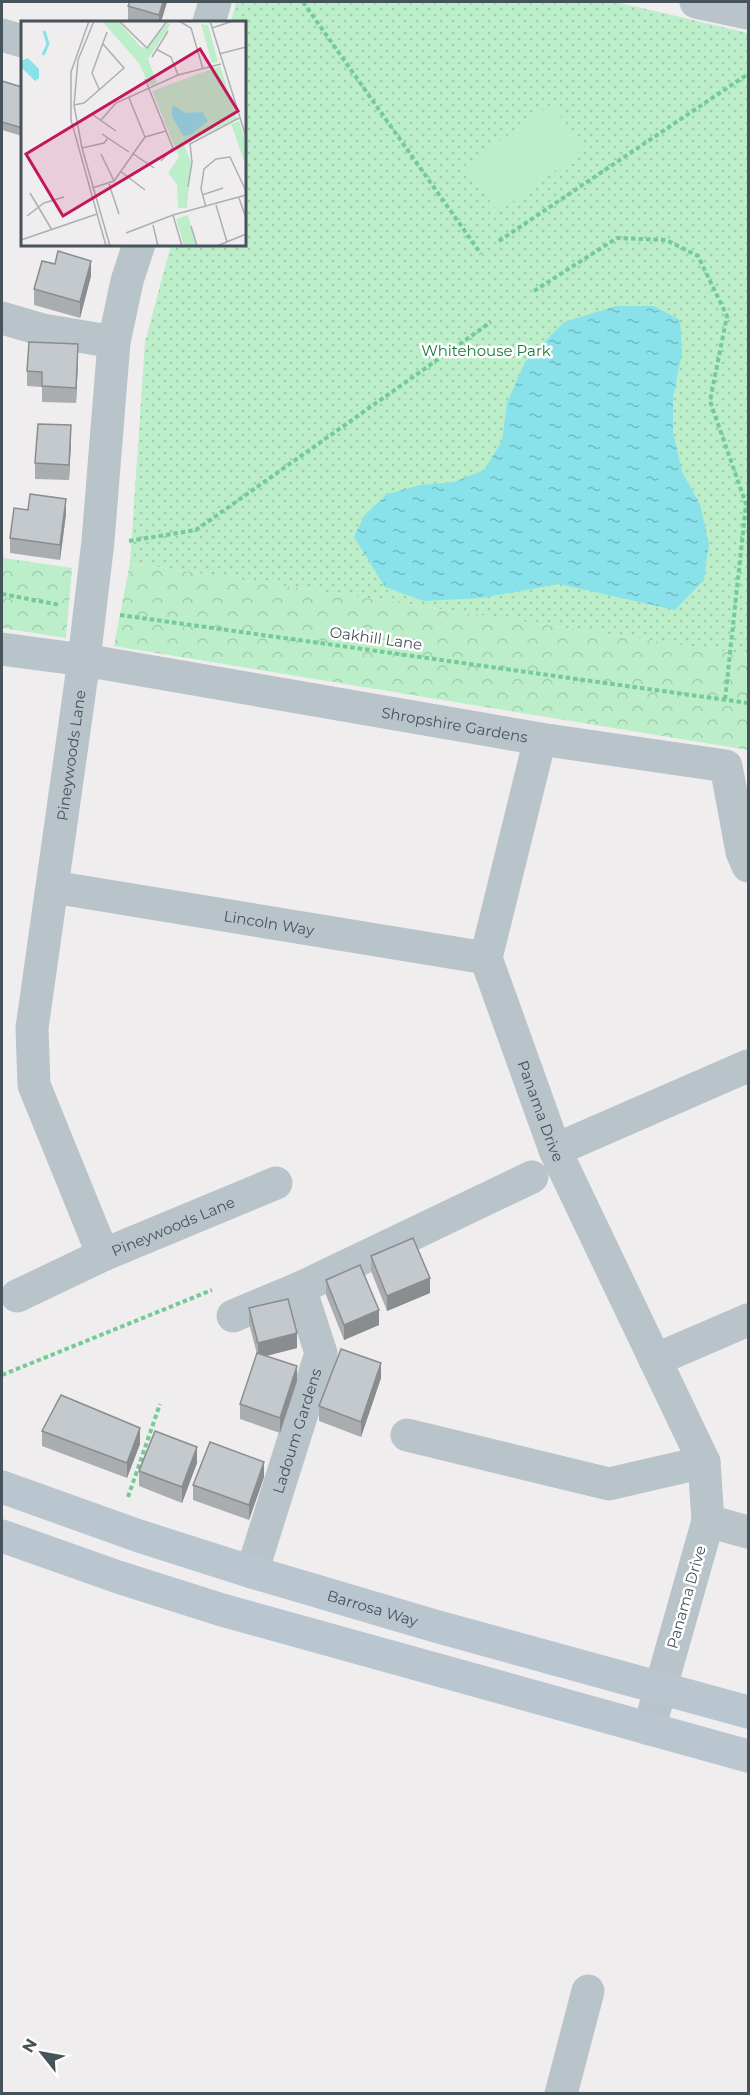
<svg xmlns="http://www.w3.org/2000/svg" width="750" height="2095" font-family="Montserrat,sans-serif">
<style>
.grass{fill:url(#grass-dots)}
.forest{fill:url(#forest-crowns)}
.garden{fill:#bbeec9}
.water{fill:url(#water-ripples)}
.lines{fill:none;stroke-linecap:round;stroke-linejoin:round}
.path{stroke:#74cb96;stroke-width:4;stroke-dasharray:4.5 3;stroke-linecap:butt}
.street{stroke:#b9c4ca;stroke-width:33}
.secondary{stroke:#b9c6cf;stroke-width:33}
.wall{fill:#a9adb0}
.shaded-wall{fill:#898d90}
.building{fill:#c4c9cd;stroke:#898d90;stroke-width:1.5}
.labels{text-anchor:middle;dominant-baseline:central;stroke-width:5;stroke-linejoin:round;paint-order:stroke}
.park-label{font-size:15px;fill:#187b3d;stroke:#fff}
.street-label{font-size:15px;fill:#46535a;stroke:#fff}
.inset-river{fill:none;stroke:#89e2ea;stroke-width:3}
.inset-road{fill:none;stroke:#acafb3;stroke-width:1.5}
.view{fill:#c2185b;fill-opacity:0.15;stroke:#c2185b;stroke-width:3}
.inset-edge{fill:none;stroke:#46535a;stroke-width:3}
</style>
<defs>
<pattern id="grass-dots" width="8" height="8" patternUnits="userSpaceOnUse" patternTransform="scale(1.5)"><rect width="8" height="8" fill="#bbeec9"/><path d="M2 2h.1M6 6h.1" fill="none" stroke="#a2ceaf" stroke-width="1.8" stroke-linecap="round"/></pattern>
<pattern id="forest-crowns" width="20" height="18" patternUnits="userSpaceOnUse" patternTransform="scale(1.5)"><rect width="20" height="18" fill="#bbeec9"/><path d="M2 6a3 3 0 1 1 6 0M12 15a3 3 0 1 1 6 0" fill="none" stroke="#a2ceaf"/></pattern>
<pattern id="water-ripples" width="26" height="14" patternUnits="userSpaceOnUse" patternTransform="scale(1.5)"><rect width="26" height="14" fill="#89e2ea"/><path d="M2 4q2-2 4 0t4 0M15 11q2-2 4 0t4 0" fill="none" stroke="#72bac1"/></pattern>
</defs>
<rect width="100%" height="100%" fill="#f0edee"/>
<path class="grass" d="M236 2H616L748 33V655L130 563 145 342 171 245 244 244V22H231Z"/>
<path class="forest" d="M2 539 4 558 72 568 66 638 2 628Z
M130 563 748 655V750L114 646Z"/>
<path class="garden" d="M552 104 584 150 498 212 465 166Z"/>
<path class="water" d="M616 306H654L680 320 682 353 673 398V432L682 472 700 504 709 544 704 580 675 610 559 584 481 598 424 601 385 587 354 537 364 516 387 494 421 485 454 482 484 470 502 441 507 403 525 362 564 322Z"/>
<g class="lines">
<path class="path" d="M303 2 481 254
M499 241 748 74
M534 291 617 238 666 240 698 256 727 316 710 401 746 504 725 700
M129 541 196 530 491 322
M2 594 60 605
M120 615 748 703
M2 1375 212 1290
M128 1497 160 1404"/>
<g class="street">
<path d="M696 2 748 13"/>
<path d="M209 22 215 2"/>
<path d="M2 35 22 41"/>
<path d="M2 318 43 330 114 342"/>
<path id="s1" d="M2 649 84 660 540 739 726 766 742 852 748 866"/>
<path id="s2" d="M540 739 486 958 555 1150 704 1462 708 1521 649 1729"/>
<path id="s3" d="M53 887 486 958"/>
<path d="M555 1150 748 1066"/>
<path id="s4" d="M103 1255 34 1085 32 1028 84 660 98 541 114 342 127 281 139 244"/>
<path id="s5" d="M17 1296 103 1255 276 1183"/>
<path d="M233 1316 300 1288 532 1177"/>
<path d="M655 1360 748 1320"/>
<path d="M407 1435 609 1484 704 1462"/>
<path d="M708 1521 748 1532"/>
<path id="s6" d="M252 1572 321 1353 300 1288"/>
<path d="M561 2094 588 1991"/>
</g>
<g class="secondary">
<path id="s7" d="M2 1487 139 1536 252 1572 435 1626 748 1712"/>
<path d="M2 1536 118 1577 222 1610 748 1756"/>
</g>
</g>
<path class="wall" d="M167 2 161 22H128V6Z
M2 81 22 87V136L2 130Z
M91 276 80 318 34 305V289Z
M78 360 76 403 42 402V387L27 386V371Z
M71 440 69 480 35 479V463Z
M66 514 60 560 10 553V538Z
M371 1256 430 1293 387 1311 371 1271Z
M326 1280 379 1325 344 1340 326 1295Z
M249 1308 297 1348 266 1356 297 1381 280 1433 240 1419V1404L257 1354 249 1323Z
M381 1378 361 1437 319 1421V1406Z
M42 1431 140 1444 127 1478 42 1446Z
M197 1463 182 1503 139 1486V1471Z
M264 1477 249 1520 193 1500V1485Z"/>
<path class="shaded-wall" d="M163 2H167L161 22H159V15Z
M91 261V276L80 318V302Z
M78 344V360L76 403V388Z
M71 425V440L69 480V465Z
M66 499V514L60 560V545Z
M430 1278V1293L387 1311V1296Z
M379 1310V1325L344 1340V1325Z
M297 1333V1348L258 1358V1343Z
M381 1363V1378L361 1437V1422Z
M297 1366V1381L280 1433V1418Z
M140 1428V1444L127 1478V1463Z
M197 1447V1463L182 1503V1487Z
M264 1462V1477L249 1520V1505Z"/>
<path class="building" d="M130 2H163L159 15 128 6Z
M2 81 22 87V128L2 122Z
M58 251 91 261 80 302 34 289 42 261 55 264Z
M29 342 78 344 76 388 42 386V372L27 371Z
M38 424 71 425 69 465 35 463Z
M30 494 66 499 60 545 10 538 14 508 28 510Z
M413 1238 430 1278 387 1296 371 1256Z
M360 1265 379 1310 344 1325 326 1280Z
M288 1299 297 1333 258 1343 249 1308Z
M341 1349 381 1363 361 1422 319 1406Z
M257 1353 297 1366 280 1418 240 1404Z
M61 1395 140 1428 127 1463 42 1431Z
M155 1431 197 1447 182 1487 139 1471Z
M210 1442 264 1462 249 1505 193 1485Z"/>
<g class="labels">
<g class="park-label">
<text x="486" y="350">Whitehouse Park</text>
</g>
<g class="street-label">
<text transform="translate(376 638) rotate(8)">Oakhill Lane</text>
<text stroke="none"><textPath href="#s1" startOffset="459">Shropshire Gardens</textPath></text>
<text stroke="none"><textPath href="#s4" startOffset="516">Pineywoods Lane</textPath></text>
<text stroke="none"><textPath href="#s3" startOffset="219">Lincoln Way</textPath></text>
<text stroke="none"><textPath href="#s2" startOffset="388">Panama Drive</textPath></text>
<text stroke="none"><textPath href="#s5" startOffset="171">Pineywoods Lane</textPath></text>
<text stroke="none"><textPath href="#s6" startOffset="148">Ladoum Gardens</textPath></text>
<text transform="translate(686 1597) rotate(-74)">Panama Drive</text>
<text stroke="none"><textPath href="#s7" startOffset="390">Barrosa Way</textPath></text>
</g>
</g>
<g transform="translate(21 21)">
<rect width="225" height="225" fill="#f0edee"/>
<path d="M180 3 187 4 197 41 191 42ZM199 45 216 97 163 124 139 67ZM218 100 225 121V145L210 103Z" fill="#bbeec9"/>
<path d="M81 0H97L120 26 126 27 147 1 149 4 127 38 136 62 129 65 117 41ZM139 67 170 141 166 187H157L156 163 147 152 158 136 131 70ZM167 194 172 214 176 225H163L155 198Z" fill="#bbeec9"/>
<path d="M7 37 18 48V57L14 60 0 46V40ZM152 84 164 92 181 91 187 100 169 114 162 115 150 93Z" fill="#89e2ea"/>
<path class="inset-river" d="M22 34 27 23 23 10"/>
<path class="inset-road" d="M68 0 50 51V99L85 225M73 0 57 39 53 84 61 127 89 225M98 0 126 27 146 0M158 0 170 7 182 48M189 0 225 116M191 7 212 0M135 28 150 36 157 54M198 33 225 26M131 36 147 10M124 58 152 127 140 140M78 68 71 52 86 11M108 77 124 116M53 84 63 82 103 47 82 23M72 94 95 110M80 99 95 82 157 54 200 43M81 113 108 131M61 127 83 122 87 117M111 132 133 147M80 133 93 160M99 150 124 169M88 163 98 193M167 166 171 141 169 123 218 97M71 167 93 160 124 116 145 110M9 172 31 209M181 174 202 167M218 177 225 197M195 184 206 221M185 186 180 168 183 148 195 138 209 136 225 170M152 194 161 225M6 195 23 182 43 176M132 204 137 225M170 205 176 225M105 212 152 194 225 174M0 219 76 193M196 225 225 213"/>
<path class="view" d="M179 28 217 90 42 195 5 133Z"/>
<rect width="225" height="225" class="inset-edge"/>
</g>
<rect width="750" height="2095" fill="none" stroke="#46535a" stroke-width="6"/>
<g transform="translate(42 2053) rotate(301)" stroke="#ffffff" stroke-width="4.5" paint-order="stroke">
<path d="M0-4.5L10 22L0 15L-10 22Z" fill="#46535a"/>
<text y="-9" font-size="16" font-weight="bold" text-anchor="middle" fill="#46535a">N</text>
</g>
</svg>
